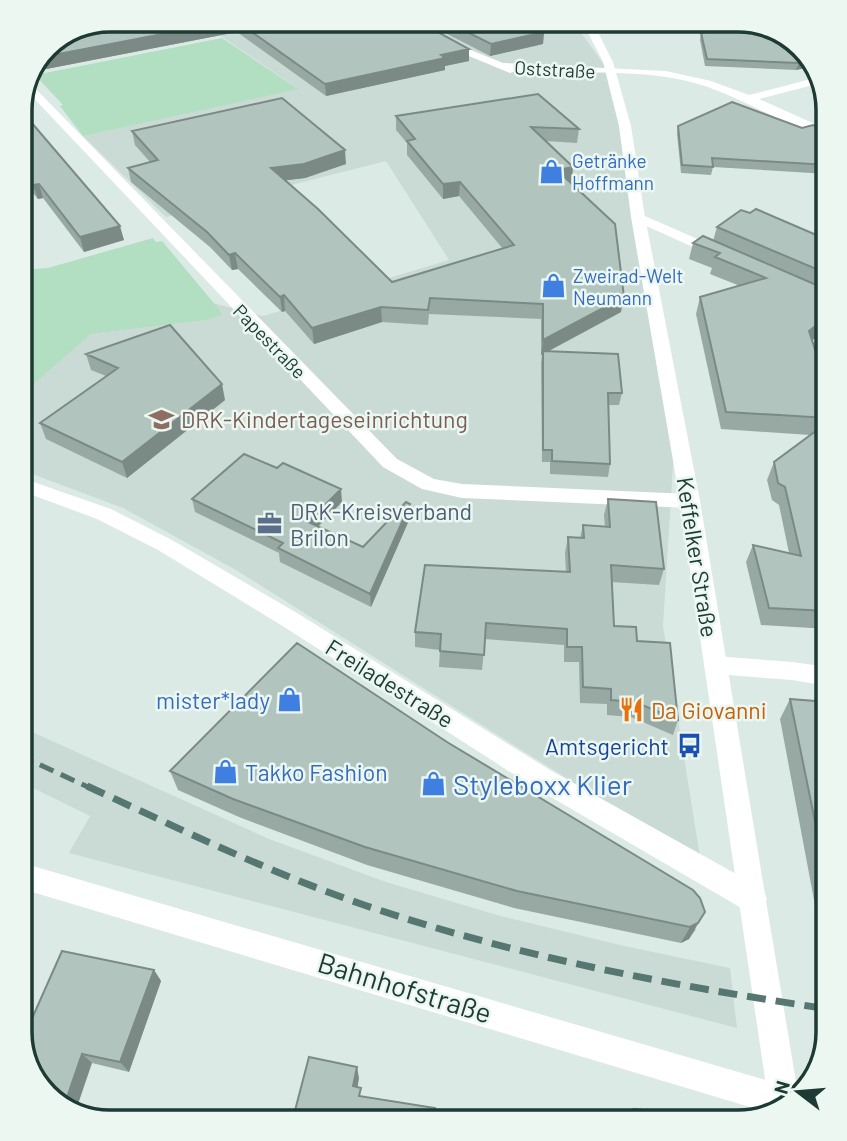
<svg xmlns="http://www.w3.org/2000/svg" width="847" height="1141" font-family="Barlow,sans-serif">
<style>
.built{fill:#cadad4}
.green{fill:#b2dec2}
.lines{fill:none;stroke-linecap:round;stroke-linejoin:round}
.minor{fill:#fff;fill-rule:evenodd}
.tertiary{fill:#fff;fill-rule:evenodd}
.rail-far1{stroke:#567671;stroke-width:5;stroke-dasharray:15 8;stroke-linecap:butt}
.rail{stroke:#567671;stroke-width:7;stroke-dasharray:19 10;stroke-linecap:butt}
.wall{fill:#98a9a3}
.shaded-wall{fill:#7c8a85}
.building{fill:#b1c5be;stroke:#7c8a85;stroke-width:2}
.labels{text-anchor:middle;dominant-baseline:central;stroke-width:5;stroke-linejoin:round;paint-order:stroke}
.far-street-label{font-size:19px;fill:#1d3a35;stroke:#ecf7f2}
.far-shop-label{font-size:19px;fill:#366cbe;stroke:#ecf7f2;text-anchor:start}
.education-label{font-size:23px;fill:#785e54;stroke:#ecf7f2;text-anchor:start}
.service-label{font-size:23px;fill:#4e5e75;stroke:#ecf7f2;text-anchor:start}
.street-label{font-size:23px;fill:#1d3a35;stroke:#ecf7f2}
.shop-label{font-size:23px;fill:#366cbe;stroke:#ecf7f2;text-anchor:end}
.food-label{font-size:23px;fill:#c56008;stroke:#ecf7f2;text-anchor:start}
.transit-label{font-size:23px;fill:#164399;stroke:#ecf7f2;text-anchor:end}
.near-shop-label{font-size:28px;fill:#366cbe;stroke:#ecf7f2;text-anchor:start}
.near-street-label{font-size:28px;fill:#1d3a35;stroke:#ecf7f2}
.rim{fill:none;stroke:#1d3a35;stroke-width:3.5}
</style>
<rect width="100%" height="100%" fill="#dceae5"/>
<path class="built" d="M196 19H571L611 74 674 449 663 626 701 863 236 570 123 508 19 469V380L23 392 91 334 207 320 223 313 213 303 263 316 449 260 386 161 166 217 83 136 297 88Z
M19 726 269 839 386 882 497 915 624 946 730 968 737 1028 69 853 90 816 19 781Z"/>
<path class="green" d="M222 38 298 89 83 136 60 106 63 105 35 75Z
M153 238 156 242 162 241 223 314 207 320 91 334 23 393 19 380V270L48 268Z"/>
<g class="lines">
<path class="minor" d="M668 19H699L594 35 589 32 594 29Z
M446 40 503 63 666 71 711 81 749 95 819 77 821 83 759 99 828 130V138C779 124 737 93 687 81 631 68 572 75 515 71L510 73 442 45 441 43Z
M30 83 397 459 434 479 462 484 690 494 697 496 700 501 697 506 690 508 462 498 422 489 383 467 26 90Z
M638 213 725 251 727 254 725 257H715L633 220V214Z
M19 477 111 509 172 540 297 613 550 770 763 889 767 899 763 909 753 913 743 909 532 786 281 625 158 550 97 519 19 490Z
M715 656 792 662 828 667V686L792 680 715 674 707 672 704 665 707 658Z
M19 862 783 1085 794 1090 797 1095 783 1109 770 1113 19 888Z"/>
<path class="tertiary" d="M581 19H591L613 62 631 126 645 217 700 501 798 1094 783 1109 770 1113 680 501 631 217 619 126 603 62Z"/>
<path class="rail-far1" d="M19 755 90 788"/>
<path class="rail" d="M87 786C178 828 268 872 364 905 517 957 669 985 828 1009"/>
</g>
<path class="wall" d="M110 19H414L469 49V61L445 66V70L326 96 237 32 36 71 50 42Z
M418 19H554L529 24 544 32 543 44 490 56Z
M698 19H743L815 64 796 70 705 66 700 40 701 33 715 30 698 22Z
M29 98 33 111 25 115 124 240 84 252 43 198 38 199 19 177V104Z
M396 116 579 129 577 143 546 141 572 181 570 182 621 312 549 351 622 393 619 405H608L610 464 608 477 550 474V462H542L541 363 542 355H541V319L429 314 428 325 382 322 314 344 285 311 282 312 238 269 232 270 210 247 131 182 128 168 150 162 135 145 132 131 346 164 305 178 286 180 392 282 503 249 459 196 443 199 407 155V143L396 130Z
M678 126 802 128 828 132V174L713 167 711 175 681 173 677 134Z
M717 227 828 240V327L812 341 828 389V475L821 493 828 496V629L761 625 746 562 753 545 789 553 779 505 772 500 767 480 774 462 810 435 721 429 696 314 700 297 740 286 710 274 712 268 689 259 693 243 713 241Z
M86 354 225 400 127 478 46 439 40 423 106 376 91 370Z
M192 499 342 502 318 526 363 547 410 504V518L371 607 280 562 279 553 195 512Z
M608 499 664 569 659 585 611 582 614 626 637 641 678 720 673 735 631 717 607 715V704L580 703 579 662H564V645L485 639 482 670 439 667 440 650 415 647V632L566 572 565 553 568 537 580 538 583 525 605 527 604 515Z
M790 699 828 702V949L823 948 780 719Z
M170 771 696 929 689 939 681 943 514 908 367 865 239 817 178 790Z
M154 970 161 981 129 1072 92 1063 32 1077Z
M634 1109 734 1122H627V1120Z"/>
<path class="shaded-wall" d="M513 19H554L513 28Z
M235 20 237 32 36 71 43 57Z
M544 32 543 44 490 56 491 44Z
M469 49V61L445 66V70L326 96 325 84Z
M811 60 816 66 796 70 799 63Z
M29 98 33 111 21 118 19 113 20 103Z
M345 150 346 164 305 178 273 182 271 168Z
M573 167 572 181 556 184 557 170Z
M460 182 459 196 443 199V184Z
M39 184 43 198 38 199 33 185Z
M120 226 124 240 84 252 80 237Z
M235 253 238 269 232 270 229 255Z
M284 295 285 311 282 312 280 297Z
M624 297 621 312 541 355 543 340Z
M381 307 382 322 314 344 312 328Z
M828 316V327L803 348 809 331Z
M222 384 225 400 127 478 122 462Z
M341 489 342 502 310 535 308 522Z
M410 504V518L371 607 370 594Z
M705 912 689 939 681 943 690 927Z
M154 970 161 981 129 1072 120 1062Z
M82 1054 92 1063 75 1113 63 1109Z
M357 1067 359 1078 356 1097 353 1086Z"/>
<path class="building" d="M110 19H414L469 49 441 55 445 58 325 84 235 20 43 57 50 42Z
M441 19H520L544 32 491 44Z
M709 19H743L783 32 811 60 799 63 707 59 701 33 726 27Z
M24 94 29 98 20 103Z
M538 94 579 129 531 127 573 167 557 170 615 224 624 297 543 340V304L430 298 428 310 381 307 312 328 284 295 280 297 235 253 229 255 207 232 128 168 158 160 132 131 282 98 345 150 304 164 271 168 318 209 392 282 514 245 460 182 443 184 407 141 415 139 396 116Z
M732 102 802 128 813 125 828 132V165L712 158 713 167 682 165 678 126Z
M19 108 120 226 80 237 39 184 33 185 19 169Z
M756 209 828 240V274L717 227 741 210 750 213Z
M703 236 828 290V316L809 331 828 389V418L726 412 700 297 766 278 715 257 720 253 693 243Z
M170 325 222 384 122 462 40 423 118 368 86 354Z
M543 351 618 354 622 393H608L610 464 552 461V450H543Z
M828 422V475L821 493 828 496V611L769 608 753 545 801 556 785 487 778 483 774 462Z
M244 454 277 468 283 463 341 489 308 522 363 547 406 502 410 504 370 594 278 548 283 543 192 499Z
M608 499 656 502 664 569 611 565 614 626 636 627 637 641 670 643 678 720 635 702 611 700V689L583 687 582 647H567V629L486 623 484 655 440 651 441 634 415 632 425 565 570 572 568 537 584 538 583 525 610 527Z
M297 643 447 742 693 890 700 898 705 912 698 923 690 927 517 891 365 847 233 799 170 771Z
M790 699 828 702V885Z
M62 951 154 970 120 1062 82 1054 63 1109 32 1077 22 1041Z
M309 1057 357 1067 353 1086 361 1088 359 1096 435 1108 434 1112 482 1117V1121L489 1122H292Z
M634 1109 733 1120 734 1122H635Z"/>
<defs>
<symbol id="shop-bare" viewBox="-9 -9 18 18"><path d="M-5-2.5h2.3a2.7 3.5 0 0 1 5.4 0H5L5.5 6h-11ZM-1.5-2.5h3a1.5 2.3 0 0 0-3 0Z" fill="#3f7fe0" stroke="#ecf7f2" stroke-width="2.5" paint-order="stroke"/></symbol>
<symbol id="school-bare" viewBox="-9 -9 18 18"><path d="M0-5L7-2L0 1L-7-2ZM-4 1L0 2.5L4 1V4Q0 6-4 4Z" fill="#8d6e63" stroke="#ecf7f2" stroke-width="2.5" paint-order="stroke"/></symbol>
<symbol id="office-bare" viewBox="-9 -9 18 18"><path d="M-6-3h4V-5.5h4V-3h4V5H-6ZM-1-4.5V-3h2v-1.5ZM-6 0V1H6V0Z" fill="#5c6f8a" stroke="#ecf7f2" stroke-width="2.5" paint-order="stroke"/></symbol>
<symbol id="restaurant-bare" viewBox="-9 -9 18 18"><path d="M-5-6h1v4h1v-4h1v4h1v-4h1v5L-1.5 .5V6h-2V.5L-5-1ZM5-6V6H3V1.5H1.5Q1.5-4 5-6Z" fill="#e8710a" stroke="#ecf7f2" stroke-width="2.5" paint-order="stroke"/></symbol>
<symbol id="bus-bare" viewBox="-9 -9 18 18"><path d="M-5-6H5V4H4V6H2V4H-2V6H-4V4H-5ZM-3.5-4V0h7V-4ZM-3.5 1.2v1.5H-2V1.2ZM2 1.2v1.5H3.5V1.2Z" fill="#1a4fb4" stroke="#ecf7f2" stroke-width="2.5" paint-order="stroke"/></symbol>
</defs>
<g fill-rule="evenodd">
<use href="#shop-bare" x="534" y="154" width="35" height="35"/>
<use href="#shop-bare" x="536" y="268" width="35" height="35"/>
<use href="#school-bare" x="144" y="402" width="35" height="35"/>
<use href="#office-bare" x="252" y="506" width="35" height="35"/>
<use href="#shop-bare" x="272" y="682" width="35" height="35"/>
<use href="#restaurant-bare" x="614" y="692" width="35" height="35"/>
<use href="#bus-bare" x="672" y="728" width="35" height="35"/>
<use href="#shop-bare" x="208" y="754" width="35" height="35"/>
<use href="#shop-bare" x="416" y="766" width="35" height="35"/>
</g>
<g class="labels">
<g class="far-street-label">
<text transform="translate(555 69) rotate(3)">Oststraße</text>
<text transform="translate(270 341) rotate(46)">Papestraße</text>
</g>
<g class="far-shop-label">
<text x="572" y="160">Getränke<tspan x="572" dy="22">Hoffmann</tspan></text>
<text x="573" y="275">Zweirad-Welt<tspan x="573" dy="22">Neumann</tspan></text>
</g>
<g class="education-label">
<text x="181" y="419">DRK-Kindertageseinrichtung</text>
</g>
<g class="service-label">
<text x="290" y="511">DRK-Kreisverband<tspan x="290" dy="26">Brilon</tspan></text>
</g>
<g class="street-label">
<text transform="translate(698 557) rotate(81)">Keffelker Straße</text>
<text transform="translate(390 683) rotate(32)">Freiladestraße</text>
</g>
<g class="shop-label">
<text x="270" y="700">mister*lady</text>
<text x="245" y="772" text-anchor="start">Takko Fashion</text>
</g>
<g class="food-label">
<text x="651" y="710">Da Giovanni</text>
</g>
<g class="transit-label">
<text x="669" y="746">Amtsgericht</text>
</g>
<g class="near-shop-label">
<text x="453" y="784">Styleboxx Klier</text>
</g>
<g class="near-street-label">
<text transform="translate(405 987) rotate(17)">Bahnhofstraße</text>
</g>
</g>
<path d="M0 0H847V1141H0ZM110 32H738A78 78 0 0 1 816 110V1032A78 78 0 0 1 738 1110H110A78 78 0 0 1 32 1032V110A78 78 0 0 1 110 32Z" fill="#ecf7f2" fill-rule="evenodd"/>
<path class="rim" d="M110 32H738A78 78 0 0 1 816 110V1032A78 78 0 0 1 738 1110H110A78 78 0 0 1 32 1032V110A78 78 0 0 1 110 32Z"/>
<g transform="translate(798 1092) rotate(286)" stroke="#ecf7f2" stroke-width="5" paint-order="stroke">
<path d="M0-5L12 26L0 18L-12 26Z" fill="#1d3a35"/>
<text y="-10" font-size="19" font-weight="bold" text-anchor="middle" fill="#1d3a35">N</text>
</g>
</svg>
